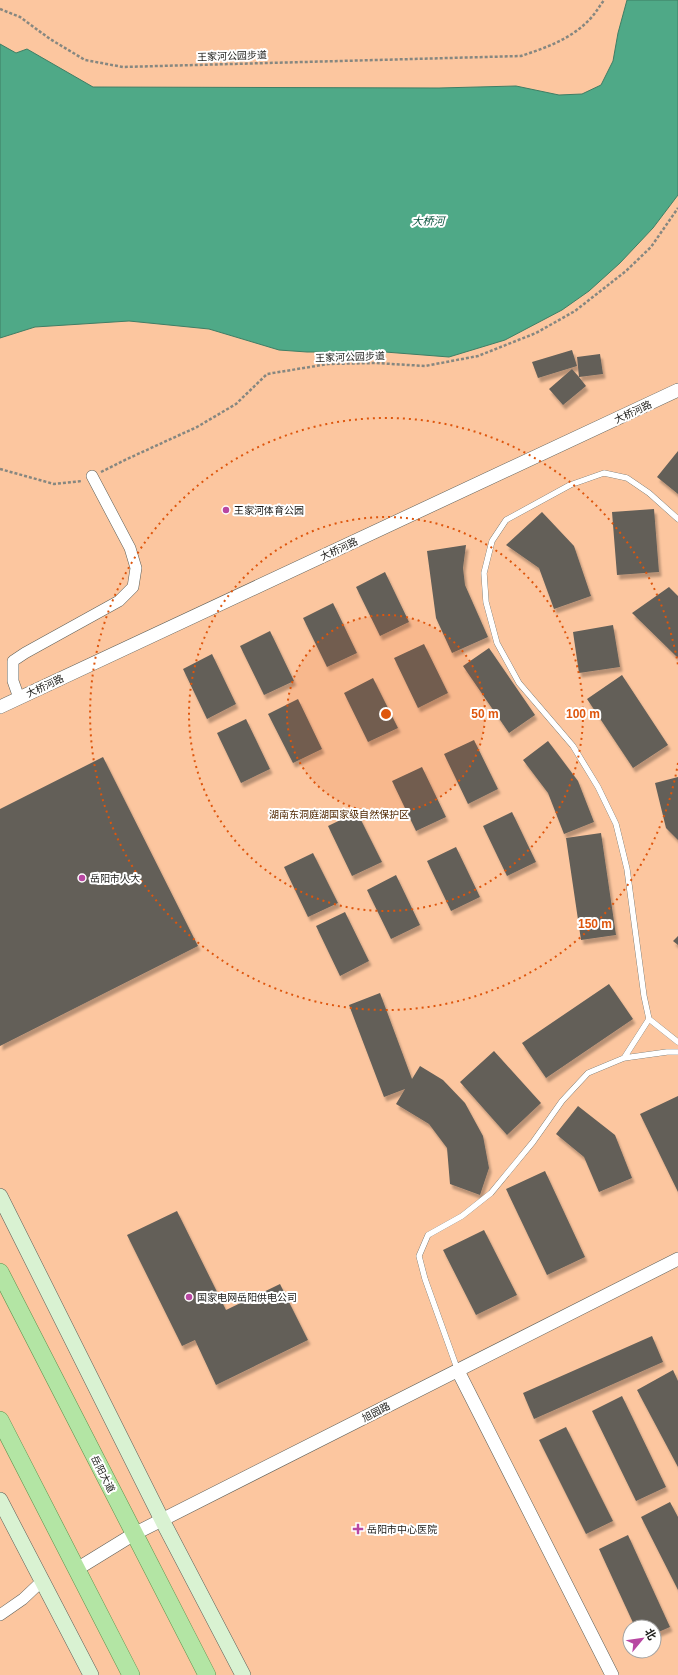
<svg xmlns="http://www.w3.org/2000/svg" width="678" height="1675" font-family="Helvetica,'Noto Sans SC',sans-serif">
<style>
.green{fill:#fcc69f;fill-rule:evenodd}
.water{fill:#4fa987;stroke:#3f7e65}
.building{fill:#635f58;filter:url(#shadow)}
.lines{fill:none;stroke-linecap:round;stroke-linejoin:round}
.service-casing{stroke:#5e5f57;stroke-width:6}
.minor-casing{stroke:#5e5f57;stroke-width:12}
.tertiary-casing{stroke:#5e5f57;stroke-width:14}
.secondary-casing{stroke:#5e5f57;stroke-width:16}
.primary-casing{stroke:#5d924c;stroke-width:18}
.path{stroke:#868780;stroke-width:2.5;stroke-dasharray:3 2;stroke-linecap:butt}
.service{stroke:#fff;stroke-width:5.5}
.minor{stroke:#fff;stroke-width:11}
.tertiary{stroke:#fff;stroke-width:13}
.secondary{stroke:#d9f2d2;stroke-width:15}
.primary{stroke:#b3e5a4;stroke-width:17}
.ring{fill:none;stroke:#de560d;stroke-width:2;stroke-dasharray:2 4}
.poi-dot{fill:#b847a2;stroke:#fff;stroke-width:1.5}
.labels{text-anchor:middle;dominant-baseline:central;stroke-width:4;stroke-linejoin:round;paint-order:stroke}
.street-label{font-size:10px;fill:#1a1a17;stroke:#fff}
.poi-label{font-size:10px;fill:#1a1a17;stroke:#fff;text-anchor:start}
.park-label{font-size:10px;fill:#502700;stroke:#fff}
.water-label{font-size:11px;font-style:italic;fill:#0e5740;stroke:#fff}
.centre{fill:#de560d;stroke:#fff;stroke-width:2}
.ring-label{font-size:12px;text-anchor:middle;font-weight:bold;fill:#de560d;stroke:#fff;stroke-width:4;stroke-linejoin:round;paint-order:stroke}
</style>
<defs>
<filter id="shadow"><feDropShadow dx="2.5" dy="4.5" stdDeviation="1" flood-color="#0004"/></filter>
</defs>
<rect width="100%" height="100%" fill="#e6e7dd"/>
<path class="green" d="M0 0H678V1675H0ZM630 1627H654V1651H630Z"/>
<path class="water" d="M627 0H678V195L653 228 620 263 589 291 562 310 505 340 449 357 385 352H307L279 350 209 329 129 321 35 327 0 338V44L16 53 27 49 93 87 439 88 516 86 559 95 582 94 601 85 613 61 618 33Z"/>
<path class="building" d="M572 350 577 366 538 378 532 362Z
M600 354 603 374 579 377 586 386 563 405 549 389 572 369 579 377 577 357Z
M678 451V494L657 477Z
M654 509 659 572 617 575 612 512Z
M542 512 574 546 591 596 554 609 539 568 506 545Z
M466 545 463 568 465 585 488 637 452 653 436 618 427 551Z
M385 572 409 622 380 636 356 587Z
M669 587 678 596V658L632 613Z
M333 603 357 653 327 667 303 618Z
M613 625 620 667 579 673 573 632Z
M270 631 294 681 264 695 240 646Z
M424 644 448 693 418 708 394 658Z
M489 648 535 715 509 733 463 666Z
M212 654 236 704 207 719 183 669Z
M622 675 668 745 633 768 587 699Z
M373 678 398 728 368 742 344 693Z
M298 699 322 749 293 763 268 714Z
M246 719 270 769 241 783 217 733Z
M474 740 498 789 468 804 444 754Z
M548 741 578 781 594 822 564 834 548 793 523 760Z
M103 757 198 946 0 1046V809Z
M422 767 446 817 416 831 392 781Z
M678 777V840L666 828 655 783Z
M357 812 382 862 352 876 328 826Z
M512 812 536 862 507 876 483 826Z
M601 833 616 935 581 940 566 838Z
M456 847 480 897 451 911 427 861Z
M313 853 338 903 308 917 284 867Z
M396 875 420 925 391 939 367 890Z
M345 912 369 961 340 976 316 926Z
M678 936V945L673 941Z
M609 984 633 1019 546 1078 522 1043Z
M380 993 412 1079 420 1066 443 1080 465 1103 483 1136 489 1168 480 1195 450 1184 447 1148 429 1124 396 1104 405 1089 384 1097 349 1005Z
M494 1051 541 1103 507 1135 460 1082Z
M678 1096V1192L640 1114Z
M578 1106 615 1135 632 1178 599 1192 584 1157 556 1134Z
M545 1171 585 1257 547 1275 506 1189Z
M177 1211 226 1310 280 1284 308 1340 216 1385 195 1340 182 1346 127 1235Z
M484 1230 517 1295 476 1315 443 1250Z
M652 1336 663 1362 534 1419 523 1393Z
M673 1370 678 1381V1467L637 1390Z
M622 1396 666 1487 636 1501 592 1411Z
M566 1427 613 1521 586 1534 539 1440Z
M670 1502 678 1517V1590L641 1517Z
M628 1535 670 1627 654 1634V1627H635L599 1549Z"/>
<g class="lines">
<defs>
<path id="service" d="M649 1019 678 1042
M624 1058 649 1019 644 996 627 869 616 824 598 787 573 746 519 683 497 643 486 602 484 573 492 541 506 520 570 485 604 473 627 478 649 493 678 519
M458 1371 425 1279 419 1256 428 1235 462 1216 491 1193 533 1142 562 1101 588 1073 624 1058 667 1052H678"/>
<path id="minor" d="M19 698 13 681V661L25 653 119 601 133 587 136 568 130 548 92 476
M0 1615 23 1599 42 1581"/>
<path id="tertiary" d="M0 707 678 390
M458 1371 612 1675
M77 1569 134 1534 678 1259"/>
<path id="secondary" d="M0 1196 162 1520 243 1675
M0 1500 91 1675"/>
<path id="primary" d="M0 1272 207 1675
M0 1420 131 1675"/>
</defs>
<use href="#service" class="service-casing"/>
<use href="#minor" class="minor-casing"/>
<use href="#tertiary" class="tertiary-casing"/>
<use href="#secondary" class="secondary-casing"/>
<use href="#primary" class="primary-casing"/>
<path class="path" d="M0 9 20 17 50 39 85 60 123 67 521 56C545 48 571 39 589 20 595 14 599 7 604 0
M0 469 54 484 82 481
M101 472 127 459 197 427 236 404 267 374 328 364 376 363 425 366 478 356 536 333 575 311 626 271 651 247 678 208"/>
<use href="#service" class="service"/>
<use href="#minor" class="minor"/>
<use href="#tertiary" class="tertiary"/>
<use href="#secondary" class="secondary"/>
<use href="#primary" class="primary"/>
</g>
<circle cx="386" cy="714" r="99" fill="#de560d" fill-opacity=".12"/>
<g class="ring">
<circle cx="386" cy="714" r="99"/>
<circle cx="386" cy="714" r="197"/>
<path d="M678 763A296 296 0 1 1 678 665"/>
</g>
<g class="poi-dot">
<circle cx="226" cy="510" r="4"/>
<circle cx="82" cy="878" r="4"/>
<circle cx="189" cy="1297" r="4"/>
<path d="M356 1523h4v4h4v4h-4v4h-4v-4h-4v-4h4z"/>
</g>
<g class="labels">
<g class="street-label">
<text transform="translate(232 56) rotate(-2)">王家河公园步道</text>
<text transform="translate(350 357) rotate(-2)">王家河公园步道</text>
<text transform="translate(633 412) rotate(-25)">大桥河路</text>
<text transform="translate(339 549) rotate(-25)">大桥河路</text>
<text transform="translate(45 686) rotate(-25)">大桥河路</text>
<text transform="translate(376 1412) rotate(-27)">旭园路</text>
<text transform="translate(103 1474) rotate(63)">岳阳大道</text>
</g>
<g class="poi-label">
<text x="234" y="510">王家河体育公园</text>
<text x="90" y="878">岳阳市人大</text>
<text x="197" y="1297">国家电网岳阳供电公司</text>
<text x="367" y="1529">岳阳市中心医院</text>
</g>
<g class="park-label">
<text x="339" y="814">湖南东洞庭湖国家级自然保护区</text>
</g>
<g class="water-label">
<text x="428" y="221">大桥河</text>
</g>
</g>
<circle cx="386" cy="714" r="6" class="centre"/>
<g class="ring-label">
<text x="485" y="718">50 m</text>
<text x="583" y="718">100 m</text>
<text x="595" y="928">150 m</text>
</g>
<g transform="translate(642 1639) rotate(61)"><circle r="19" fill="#ffffff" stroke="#a3a3a2"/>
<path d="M0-3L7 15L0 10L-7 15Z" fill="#b847a2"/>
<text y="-6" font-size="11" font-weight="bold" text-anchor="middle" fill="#1a1a17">北</text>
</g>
</svg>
